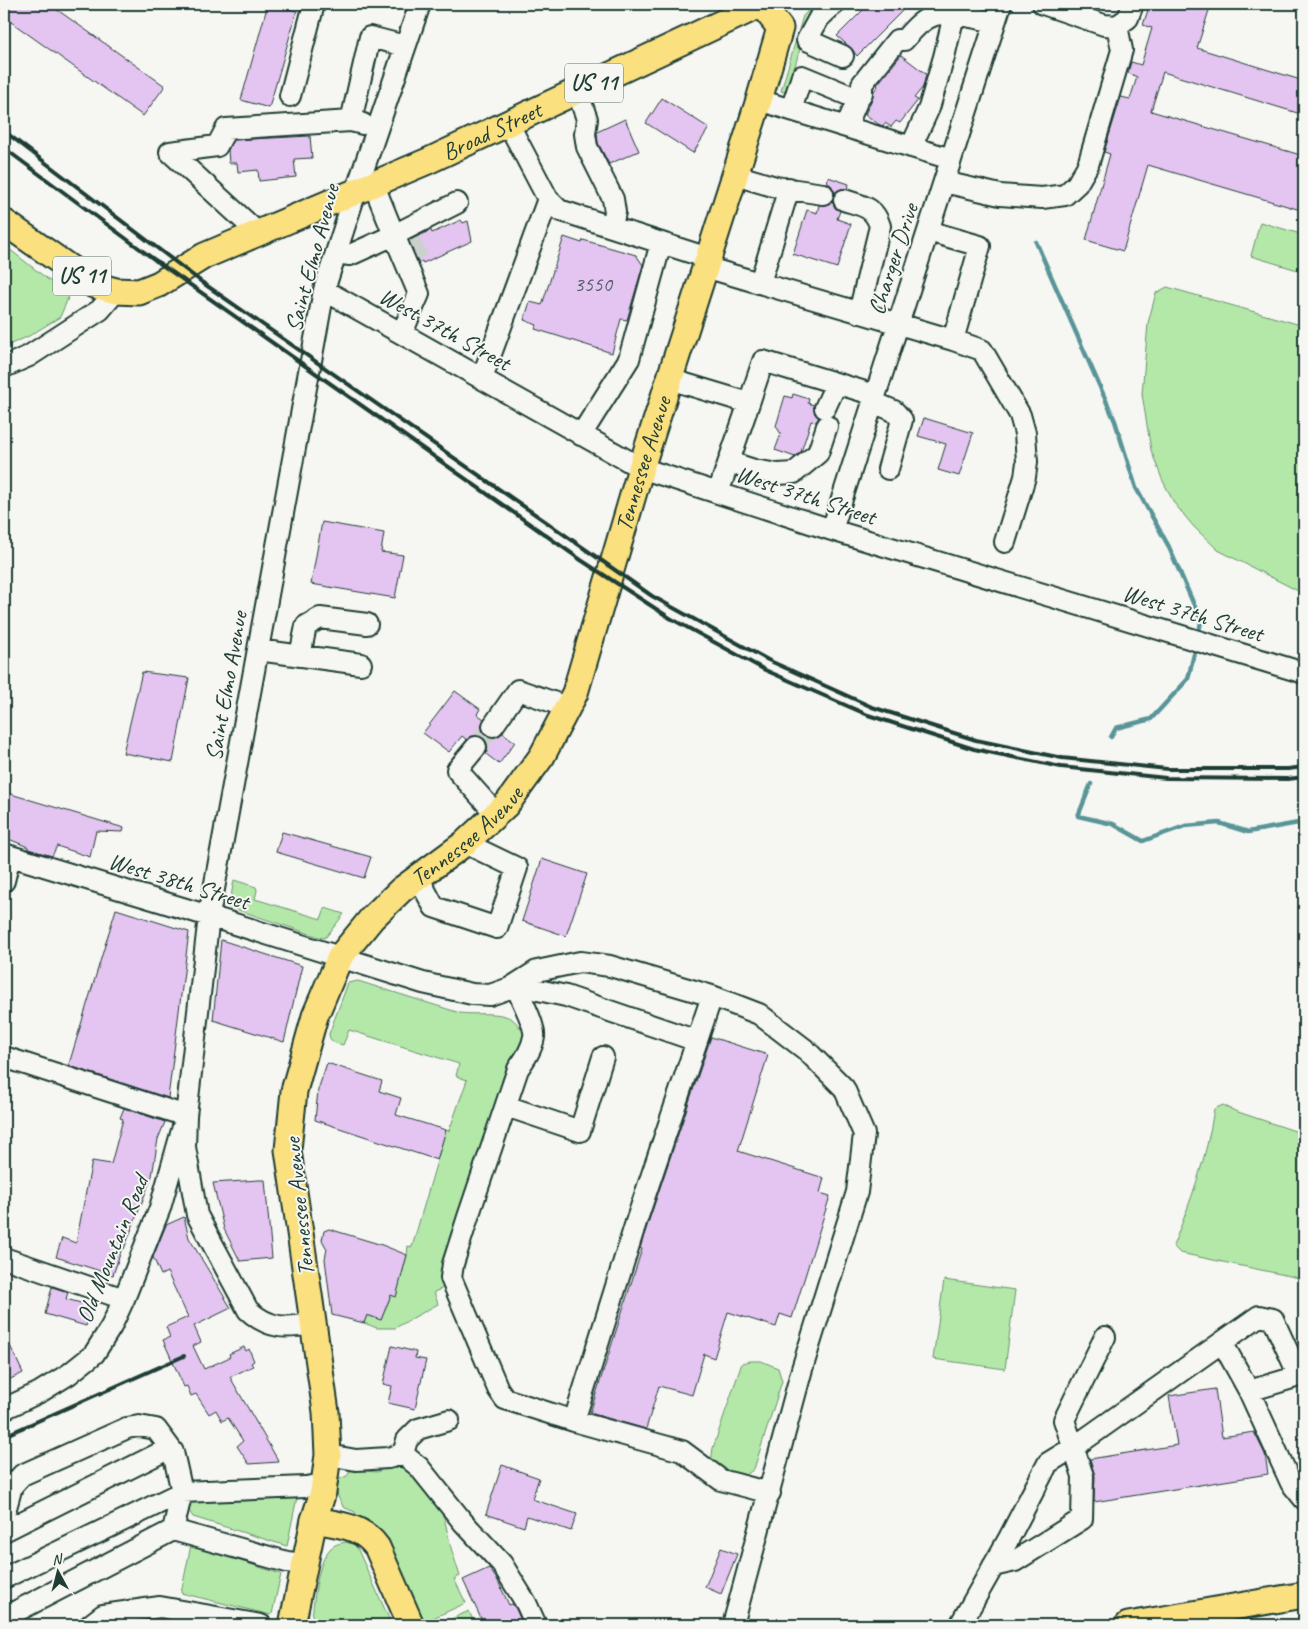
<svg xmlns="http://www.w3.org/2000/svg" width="1308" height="1629" font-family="Caveat,sans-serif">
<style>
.green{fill:#b4e8a9;stroke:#6a926e}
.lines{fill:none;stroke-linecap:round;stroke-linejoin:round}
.stream{stroke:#599598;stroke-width:4.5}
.building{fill:#e4c4f1;stroke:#1f3d34}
.minor-tunnel{stroke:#cbd1cc;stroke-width:20;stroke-dasharray:20 10;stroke-linecap:butt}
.minor-casing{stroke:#1f3d34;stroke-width:24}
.major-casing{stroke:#1f3d34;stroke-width:29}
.minor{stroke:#f6f6f2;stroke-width:20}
.major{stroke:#fbe080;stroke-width:25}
.rail{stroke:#1f3d34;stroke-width:4}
.labels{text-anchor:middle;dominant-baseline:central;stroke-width:4;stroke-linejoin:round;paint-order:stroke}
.number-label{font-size:21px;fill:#505f63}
.shield{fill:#f6f6f2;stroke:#60746d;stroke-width:1}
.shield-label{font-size:22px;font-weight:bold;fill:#1f3d34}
.street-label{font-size:24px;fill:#1f3d34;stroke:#f6f6f2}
</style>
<rect width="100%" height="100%" fill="#f6f6f2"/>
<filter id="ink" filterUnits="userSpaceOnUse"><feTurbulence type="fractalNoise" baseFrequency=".02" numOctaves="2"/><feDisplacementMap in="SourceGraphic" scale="10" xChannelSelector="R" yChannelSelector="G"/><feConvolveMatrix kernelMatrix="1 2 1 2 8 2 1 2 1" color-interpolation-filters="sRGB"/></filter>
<g filter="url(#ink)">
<path class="green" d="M815 4H823L806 28 788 90 784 92 781 91 803 16Z
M1260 222 1304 235V272L1251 256Z
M4 245 69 296 60 317 29 336 4 347Z
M1167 287 1304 326V585L1302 593 1218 550 1194 527 1174 503 1162 479 1151 450 1142 394 1148 323 1156 293Z
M234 880 256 887 257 890 255 899 321 919 325 908 344 914 326 937 322 938 229 907Z
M358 981 460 1013C478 1016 510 1008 519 1027L523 1026C526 1043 518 1053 507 1066L445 1260 446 1287 434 1292 438 1304 395 1328H377L364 1323 367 1315 381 1320 391 1295 396 1296 407 1255 408 1246 412 1247 446 1130 449 1131 467 1080 456 1076 459 1064 349 1030 343 1045C336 1043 330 1043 329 1034L348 983Z
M1223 1105 1235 1111 1304 1134V1279L1180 1253 1173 1246C1191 1201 1207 1157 1214 1109Z
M944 1280 1015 1290 1005 1369 933 1359Z
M750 1361H761L778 1368 782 1381 754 1469 745 1476H727L711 1462 713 1448 742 1363Z
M401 1463 441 1504 451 1548 460 1576 454 1579 466 1603 422 1623 369 1523 356 1516 355 1512 343 1507C342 1503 339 1500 338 1496 336 1491 338 1484 339 1479L347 1476 351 1470 378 1472 387 1465Z
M298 1492 287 1546 193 1517C189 1511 186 1508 191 1501Z
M346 1542 355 1545 358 1550 392 1625H311C314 1605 316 1562 331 1548 335 1544 341 1543 346 1542Z
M191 1545 281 1574 272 1614 271 1615 181 1593Z
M469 1611 475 1625H438Z"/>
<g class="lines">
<path class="stream" d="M1036 242 1115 421 1136 488 1168 545 1201 621 1200 627
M1111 737 1116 728 1151 719 1188 679 1194 654
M1091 784 1078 816 1113 824 1143 841 1185 826 1219 823 1248 832 1304 822"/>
</g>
<path class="building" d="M4 4H49L165 86 143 116 4 17Z
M268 4 297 11 269 108 241 100Z
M869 4H909L857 56 852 49 837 36Z
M1150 4H1211L1197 48 1304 81V115L1163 72 1151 111 1304 156V211L1148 165 1123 251 1086 240 1110 154 1104 152 1121 97 1130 99 1137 77 1128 73 1131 62 1141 65 1152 28 1143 25Z
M901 55 926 74 923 87 914 98 918 100 900 123 896 121 891 127 885 123 883 126 878 124 865 114 872 99 874 91 878 86 877 85Z
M662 98 709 128 693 153 646 123Z
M625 119 639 151 609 164 598 143 597 132Z
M310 136 312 158 294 159 296 177 259 181 258 170 238 172 237 163H229L228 150 233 140Z
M828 177 849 184 847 189H841L835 193 831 185 827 183Z
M832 201 835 208 840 211 837 219 851 224 837 268 793 254 807 210 817 213 819 205H827Z
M461 220 463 223 468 221 472 241 423 263 422 261 419 263 410 242 412 241V239L431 230 432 233Z
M564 237 582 243 583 240 636 255 643 265 627 320 621 319 612 353 535 329 537 325 524 320 530 302 542 305Z
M793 394 809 399 808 403 814 405 815 414 819 418 816 422 811 421 801 452 795 457 775 450 781 434 776 426 785 396 792 398Z
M924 418 973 433 959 476 938 470 946 444 918 436Z
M322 522 384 533 381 552 403 555 395 598 311 584Z
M142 672 189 678 173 762 123 753Z
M455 691 480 709 477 714 484 719 481 726 482 731 486 735 492 738 498 736 503 733 515 742 499 764 486 754 488 748 487 742 484 738 478 735 472 736 467 740 462 736 449 752 423 733Z
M4 792 124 828 123 832 96 831 90 857 57 846 52 856 28 849V847L4 837Z
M282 832 371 857 364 878 276 852Z
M542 859 587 874 566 936 522 921Z
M116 909 189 932 168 1098 70 1066 69 1064Z
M221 940 302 966 284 1042 213 1020Z
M711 1037 768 1055 738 1151 824 1178 820 1193 830 1196 792 1318 780 1314 776 1327 728 1312 714 1358 704 1354 692 1395 659 1386 646 1429 590 1413 642 1249 640 1248 648 1223Z
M327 1063 382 1081 379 1091 401 1098 396 1115 446 1130 437 1160 315 1120 318 1090Z
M124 1108 165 1122 158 1139 152 1176 124 1249 122 1248 113 1275 56 1257 62 1238 76 1243 92 1161 111 1164 123 1119 120 1118Z
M259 1180H265L272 1258 240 1261 224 1229 213 1183Z
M184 1217 189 1238 231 1308 194 1326 201 1342 193 1346 204 1369 230 1357 229 1354 244 1347 246 1351 249 1349 254 1361 251 1363 253 1366 230 1377 279 1462 249 1464 237 1446 243 1441 228 1418 222 1421 216 1410 209 1414 196 1394 191 1396 187 1386 184 1387 163 1340 170 1337 166 1327 188 1317 167 1272 161 1275 153 1257 166 1225Z
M329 1229 382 1245 407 1255 396 1297 391 1295 381 1320 367 1315 364 1323 332 1315 325 1259 327 1249 322 1240 324 1231Z
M52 1287 68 1292 66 1299 92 1306 86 1326 45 1314Z
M4 1333 23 1373 4 1382Z
M392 1346 416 1352 415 1358 426 1360 415 1409 388 1403 392 1386 383 1384Z
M1215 1389 1222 1437 1254 1432 1265 1454 1268 1474 1094 1502 1095 1476 1090 1459 1177 1445 1169 1396Z
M502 1465 539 1478 532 1499 577 1514 571 1531 527 1516 524 1527 486 1514Z
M721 1548 737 1554 721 1594 705 1587Z
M489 1568 498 1581 509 1605 512 1604 516 1609 523 1625H484L463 1580Z"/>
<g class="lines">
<path class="minor-tunnel" d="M410 241 420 262
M476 747 493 726"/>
<defs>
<path id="minor" d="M834 4 819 18 807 40 843 56
M1043 4 1104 25 1117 26 1128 18 1133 4
M577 91 587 119 585 134 587 147 613 199 615 212 612 227
M290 96 314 4
M858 99 862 93V84L897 40H904C913 30 922 19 935 15 950 11 980 19 995 22
M759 100 846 127 858 99 802 76 791 110
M508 123 548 199 559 210 708 258
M363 124 351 121 370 37 405 46
M846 127 951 159
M911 147 929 108 944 57 954 15
M735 175 776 187 823 194
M944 182 1000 195 1042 198 1065 195 1077 184 1088 165 1122 50 1117 26
M844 200C862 206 874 206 880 226L859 313
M258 233 170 152 217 146 226 129 351 121
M394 235 419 294 402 333
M394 235 457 203
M336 253 350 255 394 235 373 183
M705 267 953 340 980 246 928 231
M760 283 789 188
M324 290 641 468 832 530 1304 673
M953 340 982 350 1020 415 1025 433 1027 462 1025 477 1005 542
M4 367 29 356 100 310 116 291
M482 378 548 199
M669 379 749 403 763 361 875 395
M873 402 894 411 902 420 888 469
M825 408 836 384
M581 435 629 359 661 243
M729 462 754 470 778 474 794 473 818 453 827 426
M718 493 749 403
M832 530 1001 4
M258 650 361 664
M300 656 306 626 320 618 367 624
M493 726 518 690 567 707
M476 747 457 770 496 814
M4 854 209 916 423 983 472 994 490 995 510 988 537 971 580 962 610 966 712 996 759 1014 806 1050 844 1088 864 1134 857 1192 802 1369 733 1625
M418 877 434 907 497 928 517 868 465 843
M4 881 10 856
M515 985C520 996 536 1027 534 1037 532 1049 525 1059 518 1069L468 1217 453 1264 451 1278 498 1389 505 1399 574 1421 682 1451 721 1480 770 1493
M515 985 566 996 697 1041
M4 1057 186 1116 160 1208 124 1299 111 1327 94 1354 69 1374 40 1392 4 1409
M506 1106 580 1131 603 1057
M4 1258 124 1299
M313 1324C286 1328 270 1330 248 1310L197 1215 185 1147 186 1116 209 916 324 290 356 191 420 4
M1222 1342 1249 1391
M574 1421 637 1219 712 996
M403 1454 407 1440 418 1429 449 1420
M328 1455 356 1460 388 1458 403 1454 419 1467 463 1522 502 1564 526 1603 536 1625
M4 1515 12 1486 22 1475 127 1428 139 1426 156 1429 173 1452 182 1492 173 1530
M4 1531 170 1448
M993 1566 1015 1561 1082 1519 1083 1476 1064 1420 1105 1337
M4 1578 182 1492 306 1487 324 1484
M4 1611 13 1613 173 1530 287 1562 305 1564
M90 1625 103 1615 160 1607 261 1625
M960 1625 1008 1540 1048 1463 1074 1447 1259 1316 1273 1319 1299 1376 1249 1391 1291 1483 1304 1499"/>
<g id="major">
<path id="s1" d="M4 222 94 285 116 291 139 292 159 284 204 256 428 161 762 4"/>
<path d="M314 1520C339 1525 361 1525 377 1547L411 1625"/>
<path id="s2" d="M292 1625 314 1520 323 1492 328 1455 326 1412 288 1150 294 1091 315 1016 340 957 372 918 401 890 465 843 507 804 542 756 575 693 641 468 759 100 780 28 761 4"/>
<path d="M1128 1625 1304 1595"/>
</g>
</defs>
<use href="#minor" class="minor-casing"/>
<use href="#major" class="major-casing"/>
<use href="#minor" class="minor"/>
<use href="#major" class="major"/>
<path class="rail" d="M4 131 203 283 585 549 652 596 768 660 872 707 976 740 1062 758 1167 769H1288L1304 767
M4 148 155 260 277 346 581 560 670 618 765 670 868 715 974 749 1061 767 1166 778 1288 779 1304 777
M4 1436 184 1356"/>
</g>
</g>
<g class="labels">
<g class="number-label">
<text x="593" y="284">3550</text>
</g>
<g class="shield">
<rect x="565" y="63.5" width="58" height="39" rx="4"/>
<rect x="53" y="256.5" width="58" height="39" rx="4"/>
</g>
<g class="shield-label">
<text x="594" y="83">US 11</text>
<text x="82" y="276">US 11</text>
</g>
<g class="street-label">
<text stroke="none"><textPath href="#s1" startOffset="544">Broad Street</textPath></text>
<text transform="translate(312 258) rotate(-75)">Saint Elmo Avenue</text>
<text transform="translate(893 259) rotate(-72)">Charger Drive</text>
<text transform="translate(445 329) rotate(29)">West 37th Street</text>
<text stroke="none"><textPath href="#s2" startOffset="1280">Tennessee Avenue</textPath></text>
<text transform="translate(806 495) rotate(18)">West 37th Street</text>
<text transform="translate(1193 613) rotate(17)">West 37th Street</text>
<text transform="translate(226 686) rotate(-80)">Saint Elmo Avenue</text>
<text stroke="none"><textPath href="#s2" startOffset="859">Tennessee Avenue</textPath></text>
<text transform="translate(179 881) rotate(17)">West 38th Street</text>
<text transform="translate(299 1207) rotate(-96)">Tennessee Avenue</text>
<text transform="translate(112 1249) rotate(-68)">Old Mountain Road</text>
</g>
</g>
<rect width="1308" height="1629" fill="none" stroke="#f6f6f2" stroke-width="20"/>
<rect x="10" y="10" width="1288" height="1609" fill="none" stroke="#1f3d34" stroke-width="2" filter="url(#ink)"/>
<g transform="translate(58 1572) rotate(353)" stroke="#f6f6f2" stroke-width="4" paint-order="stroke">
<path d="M0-4L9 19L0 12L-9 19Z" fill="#1f3d34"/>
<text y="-8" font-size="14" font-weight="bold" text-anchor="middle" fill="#1f3d34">N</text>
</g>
</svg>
